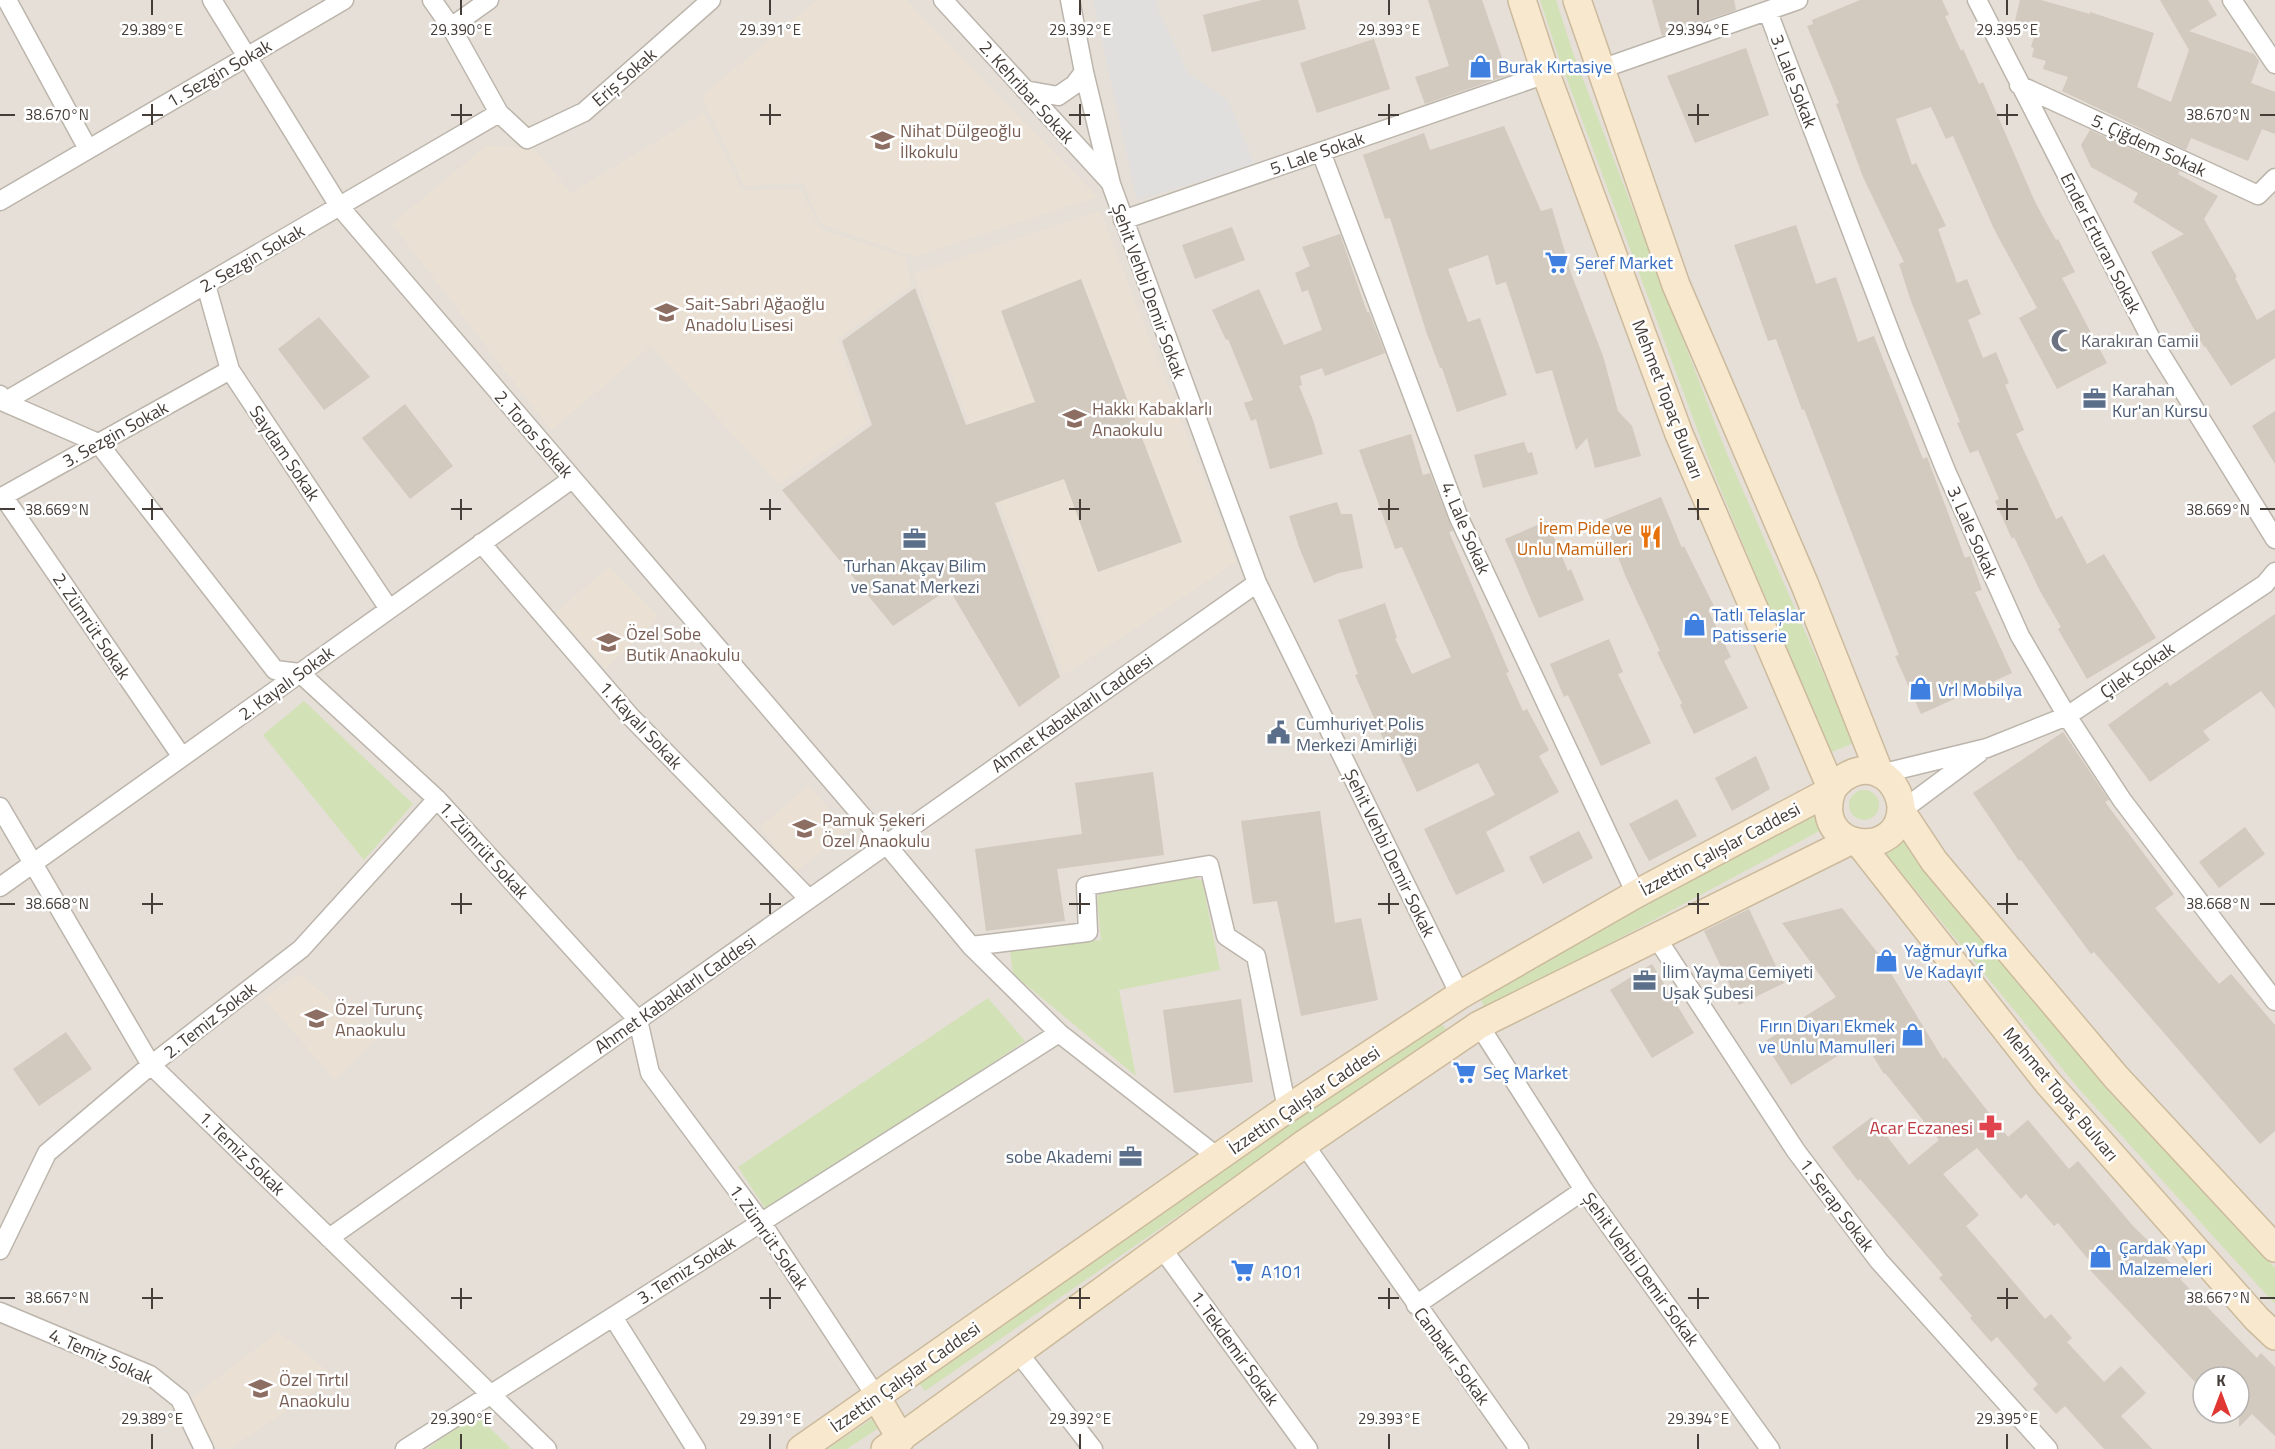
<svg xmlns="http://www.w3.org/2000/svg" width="2275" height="1449" font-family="'Titillium Web',sans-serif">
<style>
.residential{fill:#e5dfd7;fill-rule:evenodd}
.education{fill:#eae1d4}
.green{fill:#d3e1b6}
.parking{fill:#e1dfdd}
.building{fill:#d2c9bf}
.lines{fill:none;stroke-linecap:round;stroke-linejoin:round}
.street-casing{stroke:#bcb5ac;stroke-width:21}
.secondary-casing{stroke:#ccba9d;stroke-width:30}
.street{stroke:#fff;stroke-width:18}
.secondary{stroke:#f8e8cd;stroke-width:27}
.ticks{fill:none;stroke:#453e38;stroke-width:2}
.labels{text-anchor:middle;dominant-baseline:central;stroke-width:5;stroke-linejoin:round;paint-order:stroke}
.shop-label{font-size:18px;fill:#366cbe;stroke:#fff;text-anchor:start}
.street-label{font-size:18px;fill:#453e38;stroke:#fff}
.education-label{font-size:18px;fill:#785e54;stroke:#fff;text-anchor:start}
.worship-label{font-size:18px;fill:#5b616d;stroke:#fff;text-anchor:start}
.service-label{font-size:18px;fill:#4e5e75;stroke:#fff;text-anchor:start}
.food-label{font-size:18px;fill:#c56008;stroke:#fff;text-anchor:end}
.health-label{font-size:18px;fill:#be3a42;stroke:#fff;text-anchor:end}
.ticks-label{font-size:15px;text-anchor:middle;fill:#453e38;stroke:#fff;stroke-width:5;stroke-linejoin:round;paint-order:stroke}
</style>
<rect width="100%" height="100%" fill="#f2eee9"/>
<path class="residential" d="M0 0H2275V1449H0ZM2203 1377H2239V1413H2203Z"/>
<path class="education" d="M817 0H906L1097 197 915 257 821 224 803 183 744 186 702 96Z
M704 113 742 190 800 189 820 229 905 257 911 285 837 340 866 423 779 484 651 346 551 430 392 224 486 146 533 148 571 193Z
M1100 211 1236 562 1064 675 914 274Z
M609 566 659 617 606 669 556 613Z
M809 785 847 831 795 872 760 827Z
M299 974 378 1037 335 1080 264 998Z
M278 1332 336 1377 230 1449H218L188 1401Z"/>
<path class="green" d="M1540 0H1556L1573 53 1727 454 1854 743 1829 753 1709 461 1559 58Z
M304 701 413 804 364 860 263 735Z
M1849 805a15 15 0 1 1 30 0a15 15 0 1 1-30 0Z
M1816 811 1825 828 1486 1010 1479 997Z
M1900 834 2092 1071 2275 1268V1304L2079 1089 1882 849Z
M1190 877 1202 880 1220 970 1119 990 1136 1076 1013 974 1010 951 1101 940 1097 899 1100 892Z
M988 998 1025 1041 769 1214 738 1167Z
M1438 1020 1447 1030 925 1391 918 1382Z
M476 1414 511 1449H427Z
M878 1415 886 1423 847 1449H827Z"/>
<path class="parking" d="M1093 0H1156L1159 12 1188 73 1228 100 1255 165 1137 200Z"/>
<path class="building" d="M1262 0H1298L1306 29 1212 52 1203 15Z
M1428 0H1482L1508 75 1425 104 1415 77 1449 66Z
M1652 0H1734L1736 10 1662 36Z
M1860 0H1942L1949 15 1945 16 1961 51 1963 49 1979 84 1983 82 2036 204 2056 240 2058 239 2075 272 2062 278 2107 363 2057 389 2019 318 2037 308 1994 229 1953 136 1946 139 1931 107 1896 119 1912 165 1916 163 1946 226 1938 229 1957 283 1967 279 1981 314 1968 320 1983 358 1996 352 2009 383 2005 385 2024 430 2016 434 2056 519 2062 516 2087 564 2104 554 2156 638 2087 679 2058 629 2061 627 2040 591 2014 537 2012 539 1995 501 1999 499 1978 450 1970 453 1957 423 1960 422 1911 301 1899 264 1904 262 1863 177 1836 104 1839 103 1807 26 1813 24 1812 20Z
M2020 0H2041L2090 14V12L2154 33 2137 87 2171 102 2189 50 2160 0H2208L2217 15 2189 31 2254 54 2259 61 2251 83 2275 92V134L2262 129 2248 161 2191 138 2186 150 2062 91 2068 77 2043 69 2046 61 2032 57 2034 48 2031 47 2037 27 2015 21Z
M1374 39 1390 89 1317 113 1300 63Z
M1746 48 1769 115 1695 143 1667 76Z
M1504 126 1541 211 1552 208 1572 276 1603 356 1618 411 1632 426 1641 456 1595 468 1587 438 1576 450 1552 370 1536 374 1506 282 1496 285 1488 255 1448 269 1468 322 1480 318 1507 395 1457 412 1442 368H1440L1426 331 1390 218 1385 219 1363 155 1424 133 1430 150Z
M2090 130 2180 171 2178 174 2218 196 2204 219 2237 277 2235 278 2257 320 2275 309V358L2231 386 2205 346 2204 347 2151 252 2184 234 2133 202 2138 193 2091 167 2081 145Z
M1796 225 1816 284 1836 277 1858 342 1874 336 1923 459 1927 457 1965 558 1970 556 1982 590 1975 592 2012 673 1921 714 1895 656 1899 655 1804 409 1802 410 1776 339 1768 341 1734 245Z
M1232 227 1245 260 1195 279 1182 245Z
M1340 234 1367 312H1369L1385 353 1325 376 1322 368 1300 376 1302 385 1299 386 1313 420 1323 454 1270 469 1256 419 1251 421 1244 403 1253 400 1228 339 1226 340 1212 310 1259 289 1284 345 1322 330 1308 290 1302 292 1295 273 1310 266 1302 247Z
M1081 279 1182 542 1098 572 1064 479 995 503 1060 677 1019 707 949 589 893 626 782 490 872 425 842 341 915 288 966 425 1035 402 1001 311Z
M319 317 370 377 324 410 278 349Z
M405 404 453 466 410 499 362 438Z
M2275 411V464L2252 426Z
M1411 434 1423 475 1430 473 1453 531 1449 532 1509 672 1506 673 1523 711 1527 709 1549 750 1539 756 1559 792 1486 832 1505 871 1456 895 1424 829 1495 795 1478 763 1417 792 1392 739 1385 743 1355 675 1358 674 1338 620 1385 603 1397 638H1395L1412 674 1451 657 1402 547 1395 549 1359 450Z
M1524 442 1528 453 1532 452 1538 474 1483 488 1474 455Z
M1661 497 1682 548 1684 546 1714 606 1708 610 1731 657 1724 661 1748 708 1694 734 1680 705 1682 703 1657 652 1660 651 1625 575 1604 520Z
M1337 502 1341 514H1352L1363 568 1339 573 1314 583 1299 547 1289 516Z
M1547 521 1568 571 1571 569 1584 600 1539 618 1505 539Z
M2275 614V709L2261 691 2203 731 2210 740 2150 782 2108 725 2167 682 2170 686Z
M1609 639 1623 672 1618 674 1651 743 1601 766 1568 695 1564 697 1550 664Z
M2063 732 2109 800 2105 802 2174 894 2155 908 2219 984 2231 974 2275 1025V1131L2260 1144 2094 952 2091 954 2021 860 2019 861 1973 793Z
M1756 756 1770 789 1732 811 1715 778Z
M1153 772 1164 855 1057 869 1065 921 986 931 975 849 1082 834 1075 783Z
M1677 799 1697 836 1649 861 1629 824Z
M1320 811 1335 923 1361 918 1378 1000 1301 1016 1277 901 1253 904 1241 821Z
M2245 827 2265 854 2219 888 2199 862Z
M1579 831 1593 858 1543 884 1529 857Z
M1842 908 1881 957 1943 1059 1945 1057 2008 1137 2028 1120 2069 1169 2078 1161 2133 1226 2184 1276 2180 1279 2257 1358 2261 1353 2275 1367V1436L2252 1414 2239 1427V1377H2203L2202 1382H2195L2089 1269 2093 1265 2058 1223 2054 1226 2026 1194 2021 1199 1977 1148 1943 1174 1979 1215 1966 1226 2045 1319 2051 1314 2072 1338 2067 1342 2104 1382 2121 1366 2146 1393 2121 1416 2152 1449H2104L2065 1406 2056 1414 2033 1389 2038 1384 1997 1337 1991 1342 1970 1318 1972 1316 1939 1278 1943 1275 1860 1179 1858 1181 1832 1147 1872 1117 1909 1165 1939 1140 1885 1073 1884 1074 1863 1040 1791 1085 1764 1042 1836 997 1782 923Z
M1749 909 1784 983 1739 1005 1704 931Z
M1652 964 1694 1033 1652 1058 1610 990Z
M1241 999 1253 1082 1174 1093 1163 1010Z
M66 1032 92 1069 39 1106 13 1069Z"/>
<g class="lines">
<defs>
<path id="street" d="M7 0 88 149
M212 0 339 206 886 844 971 946 1059 1033 1219 1158
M432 0 451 27 499 113 527 139 584 112 711 0
M943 0 1110 182
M1070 0 1084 72 1111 184 1257 583 1460 995
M1977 0 2150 337 2275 539
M2232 0 2275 64
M1768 12 1897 350 1946 471 2020 636 2067 716 2122 800 2275 1001
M451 27 489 0
M1601 69 1798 0
M2019 85 2258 195 2275 178
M1025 90 1058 96 1074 85 1084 72
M1321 152 1459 518 1636 894
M0 201 344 0
M1123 220 1546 74
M206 285 230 370 389 609
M0 395 4 402 98 443 275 670 300 673 437 799 638 1020 650 1073 761 1222 877 1398
M4 402 499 113
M3 496 182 757
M0 498 230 370
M481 543 630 716 809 899
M1880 774 1987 748 2067 716 2265 584 2275 572
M0 807 151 1065 547 1449
M1901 811 1979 753
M0 887 572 479
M1656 937 1796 1151 1879 1261 2048 1449
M971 946 1088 932 1086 886 1209 865 1226 936 1256 956 1287 1109
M1479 1025 1584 1190 1770 1449
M1304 1144 1519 1449
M329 1238 1257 583
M1161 1247 1308 1449
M0 1250 47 1153 151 1065 301 949 437 799
M1416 1305 1584 1190
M0 1312 150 1375 180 1399 204 1449
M613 1317 696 1449
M1017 1351 1093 1449
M405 1449 1059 1033"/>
<path id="secondary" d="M1522 0 1546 74 1679 434 1832 790
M1577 0 1676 285 1805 585 1880 774
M1901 811 1934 861 2116 1077 2275 1248
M1859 843 2048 1083 2257 1319 2275 1336
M877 1398 901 1439
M801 1449 1287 1109 1460 995 1636 894 1832 790C1846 770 1872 762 1890 781 1897 789 1900 797 1901 806 1903 861 1810 853 1832 790
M885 1449 1304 1144 1479 1025 1850 841"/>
</defs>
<use href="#street" class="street-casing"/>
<use href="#secondary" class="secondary-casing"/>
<use href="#street" class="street"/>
<use href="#secondary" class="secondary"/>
</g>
<path class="ticks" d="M152 0V15M461 0V15M770 0V15M1080 0V15M1389 0V15M1698 0V15M2007 0V15M152 104V125M461 104V125M770 104V125M1080 104V125M1389 104V125M1698 104V125M2007 104V125M0 115H15M142 115H163M451 115H472M760 115H781M1069 115H1090M1378 115H1399M1688 115H1709M1997 115H2018M2260 115H2275M152 499V520M461 499V520M770 499V520M1080 499V520M1389 499V520M1698 499V520M2007 499V520M0 509H15M142 509H163M451 509H472M760 509H781M1069 509H1090M1378 509H1399M1688 509H1709M1997 509H2018M2260 509H2275M152 893V914M461 893V914M770 893V914M1080 893V914M1389 893V914M1698 893V914M2007 893V914M0 904H15M142 904H163M451 904H472M760 904H781M1069 904H1090M1378 904H1399M1688 904H1709M1997 904H2018M2260 904H2275M152 1288V1309M461 1288V1309M770 1288V1309M1080 1288V1309M1389 1288V1309M1698 1288V1309M2007 1288V1309M0 1298H15M142 1298H163M451 1298H472M760 1298H781M1069 1298H1090M1378 1298H1399M1688 1298H1709M1997 1298H2018M2260 1298H2275M152 1434V1449M461 1434V1449M770 1434V1449M1080 1434V1449M1389 1434V1449M1698 1434V1449M2007 1434V1449"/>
<defs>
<symbol id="shop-bare" viewBox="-9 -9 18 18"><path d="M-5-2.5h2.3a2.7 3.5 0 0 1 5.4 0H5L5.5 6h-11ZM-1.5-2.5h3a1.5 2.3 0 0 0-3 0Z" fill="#3f7fe0" stroke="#fff" stroke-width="2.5" paint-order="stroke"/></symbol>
<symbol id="school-bare" viewBox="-9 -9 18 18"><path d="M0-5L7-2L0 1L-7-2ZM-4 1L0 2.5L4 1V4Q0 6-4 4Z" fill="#8d6e63" stroke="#fff" stroke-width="2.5" paint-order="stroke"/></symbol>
<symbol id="supermarket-bare" viewBox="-9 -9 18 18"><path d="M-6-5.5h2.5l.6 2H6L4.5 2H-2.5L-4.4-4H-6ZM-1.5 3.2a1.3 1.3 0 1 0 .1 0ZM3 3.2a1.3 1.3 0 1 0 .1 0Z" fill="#3f7fe0" stroke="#fff" stroke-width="2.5" paint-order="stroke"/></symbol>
<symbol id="mosque-bare" viewBox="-9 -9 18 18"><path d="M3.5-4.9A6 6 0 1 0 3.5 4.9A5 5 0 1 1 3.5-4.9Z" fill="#6b7280" stroke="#fff" stroke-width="2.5" paint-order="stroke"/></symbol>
<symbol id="office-bare" viewBox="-9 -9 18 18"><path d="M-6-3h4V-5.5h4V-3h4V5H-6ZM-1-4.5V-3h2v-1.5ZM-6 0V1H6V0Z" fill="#5c6f8a" stroke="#fff" stroke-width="2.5" paint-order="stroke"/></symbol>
<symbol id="restaurant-bare" viewBox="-9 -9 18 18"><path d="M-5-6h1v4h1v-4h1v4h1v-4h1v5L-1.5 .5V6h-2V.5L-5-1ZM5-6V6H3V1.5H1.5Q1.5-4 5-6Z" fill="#e8710a" stroke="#fff" stroke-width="2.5" paint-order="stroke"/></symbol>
<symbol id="civic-bare" viewBox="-9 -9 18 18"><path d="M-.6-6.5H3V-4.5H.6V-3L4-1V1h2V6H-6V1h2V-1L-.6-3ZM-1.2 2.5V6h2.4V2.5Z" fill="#5c6f8a" stroke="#fff" stroke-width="2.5" paint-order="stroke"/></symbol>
<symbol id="pharmacy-bare" viewBox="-9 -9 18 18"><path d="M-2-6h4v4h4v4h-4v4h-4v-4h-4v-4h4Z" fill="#e0444e" stroke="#fff" stroke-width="2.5" paint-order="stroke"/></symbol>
</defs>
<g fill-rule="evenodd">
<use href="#shop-bare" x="1464" y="50" width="33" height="33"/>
<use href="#school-bare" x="866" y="124" width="33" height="33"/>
<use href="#supermarket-bare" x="1540" y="246" width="33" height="33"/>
<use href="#school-bare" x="650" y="296" width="33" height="33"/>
<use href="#mosque-bare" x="2046" y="324" width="33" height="33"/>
<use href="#office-bare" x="2078" y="382" width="33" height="33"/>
<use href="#school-bare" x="1058" y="402" width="33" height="33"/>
<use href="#restaurant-bare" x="1634" y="520" width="33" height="33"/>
<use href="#office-bare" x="898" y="522" width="33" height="33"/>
<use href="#shop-bare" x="1678" y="608" width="33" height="33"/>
<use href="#school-bare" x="592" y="626" width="33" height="33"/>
<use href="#shop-bare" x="1904" y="672" width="33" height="33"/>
<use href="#civic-bare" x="1262" y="716" width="33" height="33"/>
<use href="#school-bare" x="788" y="812" width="33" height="33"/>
<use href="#shop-bare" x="1870" y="944" width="33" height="33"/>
<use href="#office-bare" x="1628" y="964" width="33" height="33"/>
<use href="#school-bare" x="300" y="1002" width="33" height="33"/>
<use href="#shop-bare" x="1896" y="1018" width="33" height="33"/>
<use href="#supermarket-bare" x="1448" y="1056" width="33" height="33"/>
<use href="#pharmacy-bare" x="1974" y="1110" width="33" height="33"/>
<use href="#office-bare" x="1114" y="1140" width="33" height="33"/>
<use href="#shop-bare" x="2084" y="1240" width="33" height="33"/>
<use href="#supermarket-bare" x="1226" y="1254" width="33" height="33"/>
<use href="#school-bare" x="244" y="1372" width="33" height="33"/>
</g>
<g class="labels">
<g class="shop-label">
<text x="1498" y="66">Burak Kırtasiye</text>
<text x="1575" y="262">Şeref Market</text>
<text x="1712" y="614">Tatlı Telaşlar<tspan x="1712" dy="21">Patisserie</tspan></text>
<text x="1938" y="689">Vrl Mobilya</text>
<text x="1904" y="950">Yağmur Yufka<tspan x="1904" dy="21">Ve Kadayıf</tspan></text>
<text x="1895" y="1025" text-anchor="end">Fırın Diyarı Ekmek<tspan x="1895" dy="21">ve Unlu Mamulleri</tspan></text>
<text x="1483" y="1072">Seç Market</text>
<text x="2119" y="1247">Çardak Yapı<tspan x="2119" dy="21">Malzemeleri</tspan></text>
<text x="1261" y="1271">A101</text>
</g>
<g class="street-label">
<text transform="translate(219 73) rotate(-30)">1. Sezgin Sokak</text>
<text transform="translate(624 77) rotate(-41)">Eriş Sokak</text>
<text transform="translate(1794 81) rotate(69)">3. Lale Sokak</text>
<text transform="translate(1027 92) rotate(48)">2. Kehribar Sokak</text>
<text transform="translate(2149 145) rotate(25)">5. Çiğdem Sokak</text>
<text transform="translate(1317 153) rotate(-19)">5. Lale Sokak</text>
<text transform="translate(2101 243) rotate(63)">Ender Erturan Sokak</text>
<text transform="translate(252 258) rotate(-30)">2. Sezgin Sokak</text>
<text transform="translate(1149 291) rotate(70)">Şehit Vehbi Demir Sokak</text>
<text transform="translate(1668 399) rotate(69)">Mehmet Topaç Bulvarı</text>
<text transform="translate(115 434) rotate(-29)">3. Sezgin Sokak</text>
<text transform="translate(534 434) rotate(49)">2. Toros Sokak</text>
<text transform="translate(285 453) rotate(56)">Saydam Sokak</text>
<text transform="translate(1466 528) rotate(67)">4. Lale Sokak</text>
<text transform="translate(1973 532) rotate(66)">3. Lale Sokak</text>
<text transform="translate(92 626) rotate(56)">2. Zümrüt Sokak</text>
<text transform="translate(2137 670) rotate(-34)">Çilek Sokak</text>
<text transform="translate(286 683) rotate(-36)">2. Kayalı Sokak</text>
<text transform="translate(1072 713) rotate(-35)">Ahmet Kabaklarlı Caddesi</text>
<text transform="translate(641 725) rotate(47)">1. Kayalı Sokak</text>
<text transform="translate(1720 849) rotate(-28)">İzzettin Çalışlar Caddesi</text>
<text transform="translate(484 850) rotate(48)">1. Zümrüt Sokak</text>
<text transform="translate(1390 853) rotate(64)">Şehit Vehbi Demir Sokak</text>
<text transform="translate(675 994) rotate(-35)">Ahmet Kabaklarlı Caddesi</text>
<text transform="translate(210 1020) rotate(-38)">2. Temiz Sokak</text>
<text transform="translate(2061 1094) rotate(50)">Mehmet Topaç Bulvarı</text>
<text transform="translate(1304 1100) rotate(-34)">İzzettin Çalışlar Caddesi</text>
<text transform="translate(242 1153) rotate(44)">1. Temiz Sokak</text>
<text transform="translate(1837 1205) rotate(53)">1. Serap Sokak</text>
<text transform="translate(769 1237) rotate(55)">1. Zümrüt Sokak</text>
<text transform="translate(1641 1269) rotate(54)">Şehit Vehbi Demir Sokak</text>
<text transform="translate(686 1270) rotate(-32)">3. Temiz Sokak</text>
<text transform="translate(1235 1348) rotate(54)">1. Tekdemir Sokak</text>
<text transform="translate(101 1356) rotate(24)">4. Temiz Sokak</text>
<text transform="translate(1452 1356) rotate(54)">Canbakır Sokak</text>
<text transform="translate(905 1377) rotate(-35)">İzzettin Çalışlar Caddesi</text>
</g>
<g class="education-label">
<text x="900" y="130">Nihat Dülgeoğlu<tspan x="900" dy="21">İlkokulu</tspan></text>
<text x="685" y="303">Sait-Sabri Ağaoğlu<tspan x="685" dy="21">Anadolu Lisesi</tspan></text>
<text x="1092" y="408">Hakkı Kabaklarlı<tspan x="1092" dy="21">Anaokulu</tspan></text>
<text x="626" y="633">Özel Sobe<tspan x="626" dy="21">Butik Anaokulu</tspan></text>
<text x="822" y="819">Pamuk Şekeri<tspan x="822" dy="21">Özel Anaokulu</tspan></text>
<text x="335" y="1008">Özel Turunç<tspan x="335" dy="21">Anaokulu</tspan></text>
<text x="279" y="1379">Özel Tırtıl<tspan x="279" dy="21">Anaokulu</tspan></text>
</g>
<g class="worship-label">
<text x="2081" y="340">Karakıran Camii</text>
</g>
<g class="service-label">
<text x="2112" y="389">Karahan<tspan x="2112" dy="21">Kur'an Kursu</tspan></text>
<text x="915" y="565" text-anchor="middle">Turhan Akçay Bilim<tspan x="915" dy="21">ve Sanat Merkezi</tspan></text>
<text x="1296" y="723">Cumhuriyet Polis<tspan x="1296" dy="21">Merkezi Amirliği</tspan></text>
<text x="1662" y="971">İlim Yayma Cemiyeti<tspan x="1662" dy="21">Uşak Şubesi</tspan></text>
<text x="1112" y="1156" text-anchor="end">sobe Akademi</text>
</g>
<g class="food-label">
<text x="1632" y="527">İrem Pide ve<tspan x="1632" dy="21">Unlu Mamülleri</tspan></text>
</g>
<g class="health-label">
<text x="1973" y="1127">Acar Eczanesi</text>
</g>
</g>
<g class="ticks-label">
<text x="152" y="35">29.389°E</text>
<text x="461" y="35">29.390°E</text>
<text x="770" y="35">29.391°E</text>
<text x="1080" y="35">29.392°E</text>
<text x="1389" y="35">29.393°E</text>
<text x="1698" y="35">29.394°E</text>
<text x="2007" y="35">29.395°E</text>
<text x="57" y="120">38.670°N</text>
<text x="2218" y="120">38.670°N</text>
<text x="57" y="515">38.669°N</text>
<text x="2218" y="515">38.669°N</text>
<text x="57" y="909">38.668°N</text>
<text x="2218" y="909">38.668°N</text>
<text x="57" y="1303">38.667°N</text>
<text x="2218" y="1303">38.667°N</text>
<text x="152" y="1424">29.389°E</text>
<text x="461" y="1424">29.390°E</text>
<text x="770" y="1424">29.391°E</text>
<text x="1080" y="1424">29.392°E</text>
<text x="1389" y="1424">29.393°E</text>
<text x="1698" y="1424">29.394°E</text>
<text x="2007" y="1424">29.395°E</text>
</g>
<g transform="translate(2221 1395)"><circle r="28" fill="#ffffff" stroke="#b5b2af" stroke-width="1.5"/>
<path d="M0-4.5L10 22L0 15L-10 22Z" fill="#e03732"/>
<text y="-9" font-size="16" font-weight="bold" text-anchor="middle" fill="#453e38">K</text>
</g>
</svg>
